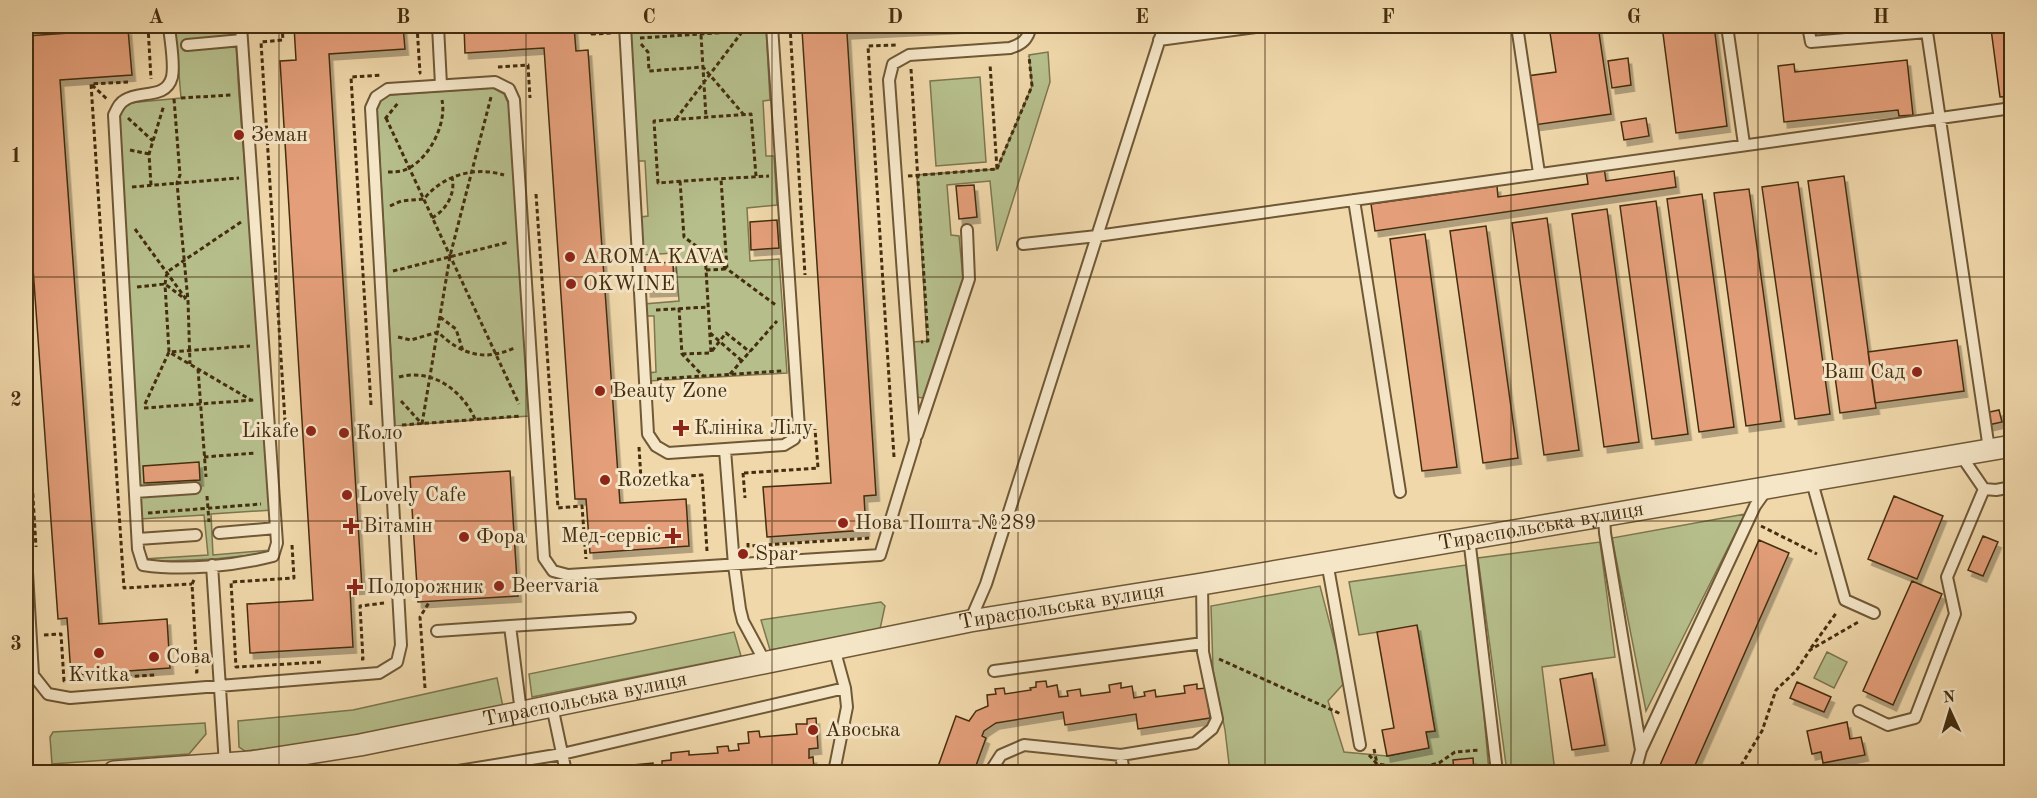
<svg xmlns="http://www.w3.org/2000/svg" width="2037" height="798" font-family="'Old Standard TT',serif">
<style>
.green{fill:#b6bf8c;stroke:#7d764e;stroke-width:1.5}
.building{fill:#e49f7a;stroke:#442e0f;stroke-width:1.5;filter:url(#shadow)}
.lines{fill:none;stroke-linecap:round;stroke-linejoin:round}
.lane-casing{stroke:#6f5836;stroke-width:14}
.street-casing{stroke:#6f5836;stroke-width:24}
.path{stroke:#442e0f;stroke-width:3;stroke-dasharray:4.5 3;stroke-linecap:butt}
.lane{stroke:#f5e6c8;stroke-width:10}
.street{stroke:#f5e6c8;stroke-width:21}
.grid{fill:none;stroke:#442e0f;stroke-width:1.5;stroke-opacity:0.55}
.poi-dot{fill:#8f2418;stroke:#f5e6c8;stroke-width:2}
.labels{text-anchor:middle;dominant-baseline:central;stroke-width:6;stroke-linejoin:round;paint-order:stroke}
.poi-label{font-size:21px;fill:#442e0f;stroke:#f5e6c8;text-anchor:start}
.street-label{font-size:21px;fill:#442e0f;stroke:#f5e6c8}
.neatline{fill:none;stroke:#442e0f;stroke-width:2}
.grid-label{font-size:20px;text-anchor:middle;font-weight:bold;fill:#442e0f}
</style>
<defs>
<filter id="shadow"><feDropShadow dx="3.5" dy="6" stdDeviation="0" flood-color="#0004"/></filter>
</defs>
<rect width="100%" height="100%" fill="#f0d8ab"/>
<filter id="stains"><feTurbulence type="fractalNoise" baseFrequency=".00333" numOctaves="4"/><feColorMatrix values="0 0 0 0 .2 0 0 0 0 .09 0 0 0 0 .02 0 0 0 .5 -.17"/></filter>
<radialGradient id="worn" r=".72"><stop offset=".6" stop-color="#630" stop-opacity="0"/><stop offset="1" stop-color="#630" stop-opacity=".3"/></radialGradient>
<path class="green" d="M175 26H235L239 95 273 510 211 514 213 555 272 550 269 553 214 559 146 562 144 559 208 555 204 515 140 519 118 116 121 109 128 103 181 98Z
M635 26H766L770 100 763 101 766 156H774L777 205 747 208 750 261 779 259 787 373 648 381V373L656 372 654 316H645L644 304 679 301 675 253 642 255 641 217 648 216 645 161H635L630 31Z
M1048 52 1050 82 997 251 990 181 947 185 951 235 959 236 963 279 923 398 916 397 912 342 927 341 917 175 997 169 1032 86 1029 55Z
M980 77 986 162 936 166 930 81Z
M493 88 504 94 509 105 529 416 395 426 377 110 379 102 388 95Z
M1745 514 1646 711 1612 538Z
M1600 542 1615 657 1542 667 1555 772H1507L1478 558Z
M1466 565 1481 681 1489 772H1230L1225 730 1213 670 1211 606 1320 586 1345 682 1328 701 1344 752 1387 756 1428 748 1426 732 1435 731 1417 626 1359 635 1349 582Z
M881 602 885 606 880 629 770 650 761 620Z
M734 632 741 656 532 697 529 674Z
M1827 652 1847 662 1834 688 1814 678Z
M497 678 503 707 342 741 245 751 239 747 238 721 353 710Z
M205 723 206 734 189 754 52 764 50 737 53 732Z"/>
<path class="building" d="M294 26H403L405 49 329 54 362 588 350 589 353 647 250 653 247 604 313 600 280 61 296 60Z
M464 26H574L576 51 588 50 620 503 686 499 689 546 590 553 586 499H575L544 48 465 53Z
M817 26H985L847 33 876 495 864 496 866 530 767 537 763 487 831 483 802 30 817 29Z
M1549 26H1598L1611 114 1534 125 1527 76 1556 72Z
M1662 26H1714L1727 126 1676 133Z
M2012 27V96L2000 97 1991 29Z
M128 29 132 75 60 80 99 624 167 619 170 668 71 675 67 618 58 619 26 170V85H30L26 36Z
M1628 58 1631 85 1612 88 1608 61Z
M1907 60 1913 115 1899 116 1898 110 1784 122 1778 66 1794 64 1795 72Z
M1646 118 1649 136 1624 140 1621 122Z
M1604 167 1606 181 1674 171 1676 187 1375 231 1371 204 1497 186 1498 197 1588 184 1586 170Z
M1844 176 1876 408 1840 413 1808 181Z
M1798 182 1830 414 1795 419 1762 187Z
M974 185 977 217 959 219 956 186Z
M1749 189 1781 421 1746 426 1714 193Z
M1702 194 1734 427 1699 432 1667 199Z
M1656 201 1688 434 1652 439 1620 206Z
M1607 209 1639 442 1604 447 1572 214Z
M1547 218 1579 450 1544 455 1512 223Z
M777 220 779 248 751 250 750 222Z
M1486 226 1518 458 1483 463 1450 231Z
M1425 234 1457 467 1422 471 1390 239Z
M673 262 674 290 647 291 645 264Z
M1957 340 1964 391 1875 403 1868 352Z
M1999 410 2002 422 1988 425 1985 413Z
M199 462 200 480 144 483 143 466Z
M510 471 518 596 418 602 410 477Z
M1894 496 1943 516 1917 579 1868 559Z
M1983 536 1998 542 1983 576 1968 570Z
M1759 540 1789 553 1692 772H1657Z
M1912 581 1942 594 1893 705 1863 691Z
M1417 625 1435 731 1426 732 1429 748 1387 756 1382 730 1394 728 1377 632Z
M1592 673 1605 745 1572 750 1560 679Z
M1046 681 1047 687 1057 685 1059 697 1068 696 1067 691 1080 689 1081 696 1110 692 1109 685 1121 683V688L1132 686 1134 698 1145 696 1144 692 1155 690 1156 697 1185 693 1184 686 1197 684V689L1206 688 1210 718 1138 729 1136 714 1065 725 1063 712 996 723 984 731 982 736 986 738 974 771 970 769 969 772H936L956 716 969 721 976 711 988 706 987 695 996 694 995 689 1004 688 1005 694 1031 690 1030 688 1036 687V682Z
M1797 682 1831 697 1824 712 1790 698Z
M816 718 818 748 809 749V758L813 757 814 768 819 767V772H790V767L770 769V772H592L591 768 604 766V772L634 770 633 765 653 763V769L662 768V761L671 760V753L689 751V755L718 753 717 747 728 746 729 751 739 750 738 744 749 743 748 732 759 731 760 737 797 734 796 724H807V719Z
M1847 722 1850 739 1861 737 1865 755 1823 763 1821 752 1812 754 1807 731Z
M1473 758 1474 772H1454L1453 760Z"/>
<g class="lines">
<defs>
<path id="lane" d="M169 26C170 39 175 64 172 77 166 100 139 90 125 100 119 103 117 109 114 115L138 549 143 565C183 571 234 566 273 556L277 543 241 26
M438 26 441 85
M625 26 648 434 656 446 668 453 784 445 794 439 799 428 772 26
M1517 26 1539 173
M1727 26 1744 144
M1808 26 1811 42 1927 32 1989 449
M1159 40 1263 26
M187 45 242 40
M1354 200 1400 492
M1023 244 1097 236 2012 108
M917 435 969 279 967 230
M725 450 734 565 740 609 743 621 765 662
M1812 482 1845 600 1874 613
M1984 489 1996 490 2012 487
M135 492 195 488
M1604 516 1605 533 1641 750 1635 772
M219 533 276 528
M1469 538 1497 772
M138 539 196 535
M26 555 33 675 48 694 70 698 379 673 397 662 401 645 371 108 376 97 388 89 495 82 509 89 514 100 544 558 553 571 568 575 880 555 915 441 889 80 893 64 909 55 1010 48C1023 44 1028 39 1031 26
M1327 562 1360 745
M212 565 225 765
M970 621 986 584 1164 26
M510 626 630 618
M437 631 510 626 521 712
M994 671 1203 643
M552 706 566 772
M1859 711 1888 725 1915 718 1955 614 1947 577 1984 489 1960 454
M1641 750 1755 506 1767 489
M1121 755 1124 772
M452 772 562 754 845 688
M834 772 847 707 845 688 834 648
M990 772 1001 755 1024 745 1121 755 1195 743 1212 729 1217 719 1203 652 1202 584"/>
<g id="street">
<path id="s1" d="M114 772 251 762 360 745 970 621 1202 584 2012 446"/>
</g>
</defs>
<use href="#lane" class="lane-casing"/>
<use href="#street" class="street-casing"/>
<path class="path" d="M148 26 151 79
M282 26 283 40 261 42 286 437
M417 26 420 73H419
M591 26 592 34 611 33
M790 26 805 275
M701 35 706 117
M640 38 759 30
M641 44 648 52 649 71 703 67 744 115
M498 67 528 65 530 98
M911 69 928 341 921 342
M128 82 91 84 124 588 192 584
M92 85 107 99
M181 98 231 95
M174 99 180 175 177 183 188 301 190 364
M128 118 153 141
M386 118 519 404
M385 119 398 103
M676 119 742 32
M130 150 149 154
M997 169 1032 86 1029 56
M388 172C395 172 401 172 407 169 429 159 447 124 442 100
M756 176 751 114 654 121 658 183C695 180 732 178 769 176
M908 176 997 169 990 64
M680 181 684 237 777 306
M151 185 149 154 164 105
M132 187 239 178
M536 194 558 508 582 506 586 559
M390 206 401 201 424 199C443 175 475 166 504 175
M432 218C446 210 456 194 452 177
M241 222 167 272 165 284 169 352 250 346
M135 229 186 299
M706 270 727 269 721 179
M393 271 509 242
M137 287 165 284 185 299
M679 308 682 354 703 376
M656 310 708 307
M440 317 456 329 463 351
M710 333 742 361
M398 337 411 340 438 332C461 355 486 362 516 347
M712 351 726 333 750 352
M682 354 711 353 705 253 726 252
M198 369 206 477
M730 374 777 321
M399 377C432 368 462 390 475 419
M657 379 782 371
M26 381 36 547
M401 401 422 424
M145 404 169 352 251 400
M371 405 351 77 382 75
M144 408 254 400
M422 424 450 256 491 97
M402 425 521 416
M639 447 641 479 702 475 707 551
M204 457 256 453
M894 457 868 46 897 45
M743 473 745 498
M744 473 818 468 815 429
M207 496 209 522
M148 513 261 504
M1761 526 1817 554
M748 543V546L871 538
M292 545 294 578 231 582 236 667 321 662
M194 580 192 584 197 672H195
M44 635 61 634 64 681 155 675
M1811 648 1837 612
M361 659H363L360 606 384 603
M1219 659 1341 714
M425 688 420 617 430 601
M1374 749 1377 764
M1369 755 1377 764 1413 769 1439 763 1455 752 1480 750
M1737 772 1762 731 1776 690 1796 671 1810 650 1860 621"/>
<use href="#lane" class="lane"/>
<use href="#street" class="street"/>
</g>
<path class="grid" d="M279 26V772M526 26V772M772 26V772M1018 26V772M1265 26V772M1511 26V772M1758 26V772M26 277H2012M26 521H2012"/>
<g class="poi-dot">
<circle cx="239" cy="135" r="6"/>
<circle cx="570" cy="257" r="6"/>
<circle cx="571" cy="284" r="6"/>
<circle cx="1917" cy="372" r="6"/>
<circle cx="600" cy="391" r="6"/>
<path d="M678 419h6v6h6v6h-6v6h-6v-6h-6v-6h6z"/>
<circle cx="311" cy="431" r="6"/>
<circle cx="344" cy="433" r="6"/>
<circle cx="605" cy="480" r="6"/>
<circle cx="347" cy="495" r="6"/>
<circle cx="843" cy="523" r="6"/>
<path d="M348 517h6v6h6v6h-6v6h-6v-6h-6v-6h6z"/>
<path d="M670 527h6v6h6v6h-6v6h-6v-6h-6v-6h6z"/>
<circle cx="464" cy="537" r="6"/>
<circle cx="743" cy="554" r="6"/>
<circle cx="499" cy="586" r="6"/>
<path d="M352 578h6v6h6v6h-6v6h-6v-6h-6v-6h6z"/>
<circle cx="99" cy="653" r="6"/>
<circle cx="154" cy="657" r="6"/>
<circle cx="813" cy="730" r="6"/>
</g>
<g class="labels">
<g class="poi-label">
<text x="251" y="135">Земан</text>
<text x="582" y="257">AROMA KAVA</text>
<text x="583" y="284">OKWINE</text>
<text x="1905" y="372" text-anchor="end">Ваш Сад</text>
<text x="612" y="391">Beauty Zone</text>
<text x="694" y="428">Клініка Лілу</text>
<text x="299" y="431" text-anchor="end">Likafe</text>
<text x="356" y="433">Коло</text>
<text x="617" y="480">Rozetka</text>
<text x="359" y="495">Lovely Cafe</text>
<text x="855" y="523">Нова Пошта №289</text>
<text x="363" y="526">Вітамін</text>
<text x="661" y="536" text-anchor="end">Мед-сервіс</text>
<text x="476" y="537">Фора</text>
<text x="755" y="554">Spar</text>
<text x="511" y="586">Beervaria</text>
<text x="367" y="587">Подорожник</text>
<text x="166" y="657">Сова</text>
<text x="99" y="675" text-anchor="middle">Kvitka</text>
<text x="825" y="730">Авоська</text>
</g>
<g class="street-label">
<text stroke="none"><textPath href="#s1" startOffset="1449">Тираспольська вулиця</textPath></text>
<text stroke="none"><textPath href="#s1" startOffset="963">Тираспольська вулиця</textPath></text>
<text stroke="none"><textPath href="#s1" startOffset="477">Тираспольська вулиця</textPath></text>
</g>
</g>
<rect width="2037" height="798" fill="none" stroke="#f0d8ab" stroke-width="66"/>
<g transform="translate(1950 711) rotate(356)" stroke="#f5e6c8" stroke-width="4.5" paint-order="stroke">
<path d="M0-4.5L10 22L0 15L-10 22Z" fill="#442e0f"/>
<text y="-9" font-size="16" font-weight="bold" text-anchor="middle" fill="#442e0f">N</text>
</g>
<rect x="33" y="33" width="1971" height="732" class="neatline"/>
<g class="grid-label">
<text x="156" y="23">A</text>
<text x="403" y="23">B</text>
<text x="649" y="23">C</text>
<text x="895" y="23">D</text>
<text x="1142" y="23">E</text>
<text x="1388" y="23">F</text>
<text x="1634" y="23">G</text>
<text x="1881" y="23">H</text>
<text x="16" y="162">1</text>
<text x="16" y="406">2</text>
<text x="16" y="650">3</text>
</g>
<rect width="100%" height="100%" filter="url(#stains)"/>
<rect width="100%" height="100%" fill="url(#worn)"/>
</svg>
